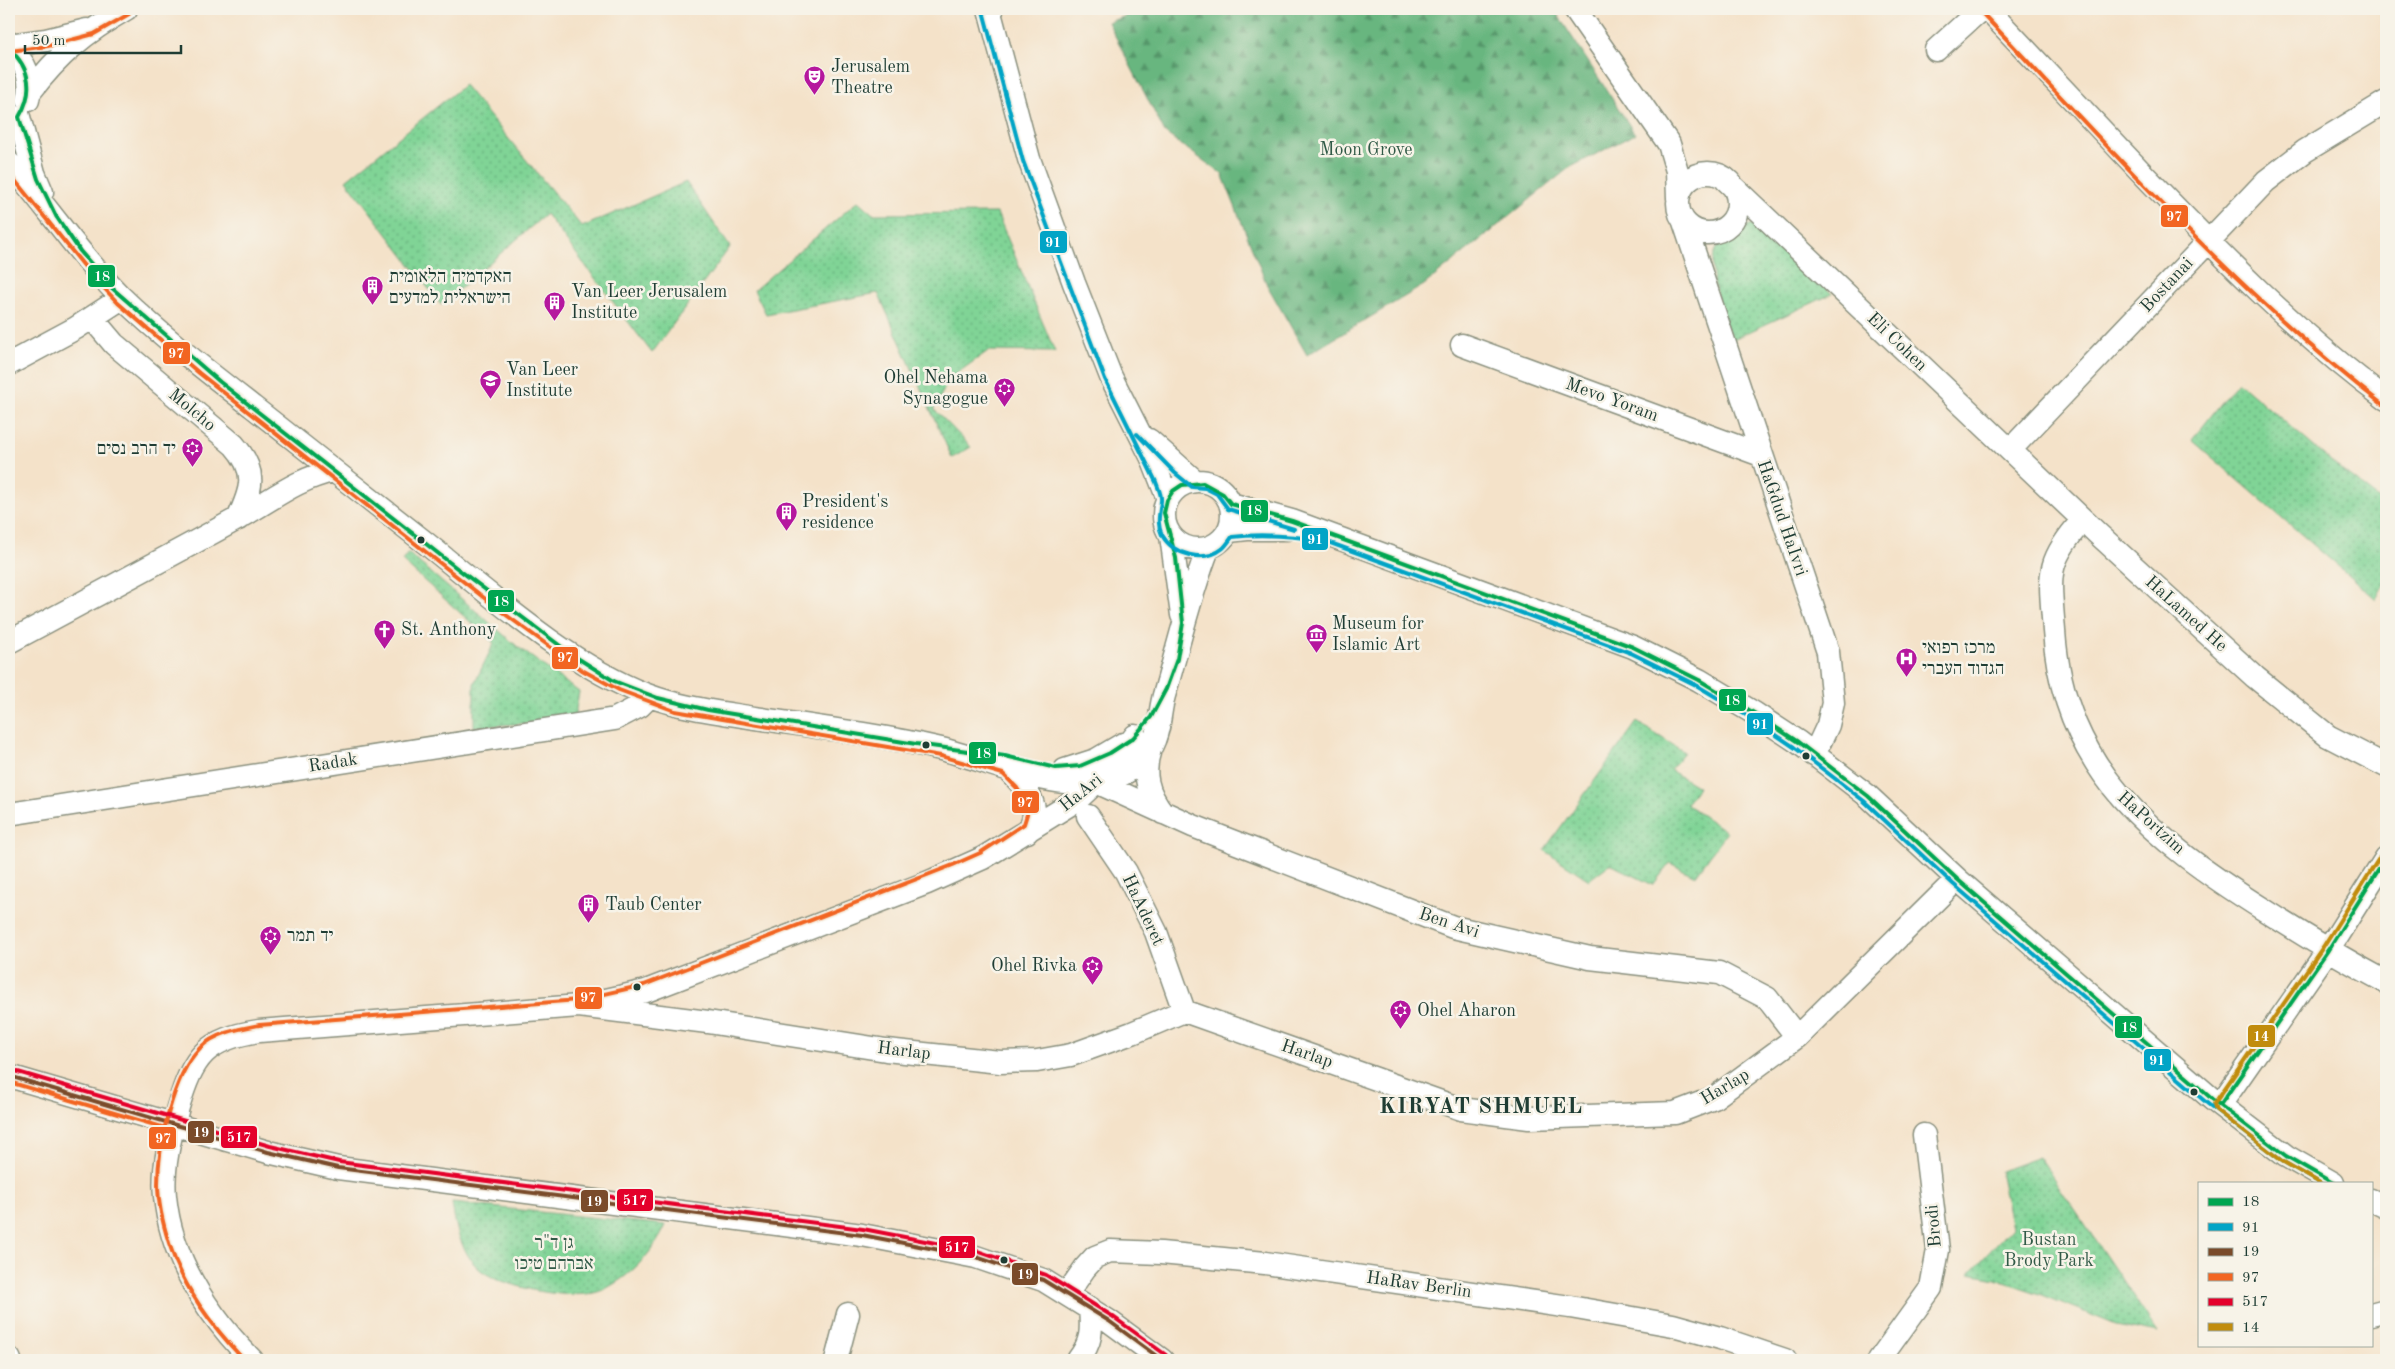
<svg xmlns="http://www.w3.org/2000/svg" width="2395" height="1369" font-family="'Old Standard TT','Frank Ruhl Libre',serif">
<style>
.forest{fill:url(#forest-firs);stroke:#447a5a}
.park{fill:url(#park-dots);stroke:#508865}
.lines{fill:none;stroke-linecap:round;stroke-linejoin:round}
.minor-casing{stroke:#8a907e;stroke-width:25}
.minor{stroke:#fff;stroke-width:22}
.bus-1-casing{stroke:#f7f3e8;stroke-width:8}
.bus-2-casing{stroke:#f7f3e8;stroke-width:8}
.bus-3-casing{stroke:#f7f3e8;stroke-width:8}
.bus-4-casing{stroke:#f7f3e8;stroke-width:8}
.bus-5-casing{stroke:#f7f3e8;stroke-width:8}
.bus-6-casing{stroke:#f7f3e8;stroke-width:8}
.bus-1{stroke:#00a651;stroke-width:4}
.bus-2{stroke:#02a4c6;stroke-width:4}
.bus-3{stroke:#7a4b2a;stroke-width:4}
.bus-4{stroke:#f26522;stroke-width:4}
.bus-5{stroke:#e4002b;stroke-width:4}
.bus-6{stroke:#c18c0d;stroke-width:4}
.bus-dot{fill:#1f3d34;stroke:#f7f3e8;stroke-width:2}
.labels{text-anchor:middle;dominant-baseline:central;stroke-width:5;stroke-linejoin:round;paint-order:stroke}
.poi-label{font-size:18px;fill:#1f3d34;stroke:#f7f3e8;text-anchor:start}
.park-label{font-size:18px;fill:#325b48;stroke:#f7f3e8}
.street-label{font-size:18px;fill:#1f3d34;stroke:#f7f3e8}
.district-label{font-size:22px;font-weight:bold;letter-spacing:1px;fill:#1f3d34;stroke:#f7f3e8}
.line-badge{stroke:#f7f3e8;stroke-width:2}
.badge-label{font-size:14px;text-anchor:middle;font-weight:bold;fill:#fff}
</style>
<defs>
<pattern id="forest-firs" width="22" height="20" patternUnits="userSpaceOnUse" patternTransform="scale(1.25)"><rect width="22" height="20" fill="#68b67f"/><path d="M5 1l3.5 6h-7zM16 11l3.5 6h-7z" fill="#559569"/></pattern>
<pattern id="park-dots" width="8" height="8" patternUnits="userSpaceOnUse" patternTransform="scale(1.25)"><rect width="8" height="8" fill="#80d496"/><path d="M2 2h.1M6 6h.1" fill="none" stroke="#68ad7b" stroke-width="1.8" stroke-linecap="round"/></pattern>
</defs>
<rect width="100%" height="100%" fill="#f7f3e8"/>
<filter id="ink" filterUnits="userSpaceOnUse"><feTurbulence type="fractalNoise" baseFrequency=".02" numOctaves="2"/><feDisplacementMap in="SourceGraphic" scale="10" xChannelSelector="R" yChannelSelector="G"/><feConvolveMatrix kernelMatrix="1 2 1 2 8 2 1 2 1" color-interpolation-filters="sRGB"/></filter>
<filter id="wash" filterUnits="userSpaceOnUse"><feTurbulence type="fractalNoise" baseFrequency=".0096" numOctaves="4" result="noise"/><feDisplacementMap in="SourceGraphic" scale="20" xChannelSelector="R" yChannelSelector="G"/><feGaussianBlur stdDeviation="1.12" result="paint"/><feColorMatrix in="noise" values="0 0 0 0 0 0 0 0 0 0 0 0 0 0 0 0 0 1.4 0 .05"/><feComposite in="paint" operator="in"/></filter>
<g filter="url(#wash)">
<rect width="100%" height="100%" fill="#f4e2c9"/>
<path class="forest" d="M1146 9H1554L1635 134 1569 168 1424 285 1307 355 1267 285 1222 174 1165 133 1108 22Z"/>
<path class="park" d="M464 85 582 227 686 182 730 247 652 353 546 214 441 305 346 180Z
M858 201 873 214 997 213 1055 352 988 351 949 379 934 409 971 447 952 458 878 293 766 314 754 290Z
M1749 225 1774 230 1832 294 1731 340C1724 316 1705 273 1716 250 1722 236 1737 230 1749 225Z
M2238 382 2345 473 2386 505V580L2376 599 2192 440Z
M408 553 518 647 579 692 574 720 474 727V684L494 643 402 561Z
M1637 722 1684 752 1670 770 1698 787 1686 804 1727 832 1695 876 1670 863 1653 885 1610 864 1589 880 1544 850Z
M2039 1157 2158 1333 2116 1325 2040 1294 1996 1279 1969 1274 2012 1227 2000 1171Z
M452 1203 666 1225C654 1252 630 1277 603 1290 584 1299 540 1293 521 1287 505 1282 488 1278 476 1266 460 1248 455 1225 452 1203Z"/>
</g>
<g filter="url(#ink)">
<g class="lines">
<defs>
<path id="minor" d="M989 9 1029 159 1074 283 1111 377 1151 456 1168 499
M1575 9 1669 144 1677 171 1678 198
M1987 9C2040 65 2092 120 2145 176 2221 255 2298 334 2386 399
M9 45 46 40 87 30
M9 49C26 61 33 80 28 100
M1936 50 1981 9
M30 92C59 54 86 32 126 9
M19 117 34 173 42 192
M9 163C47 206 79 255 120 296 161 336 208 372 253 407 311 453 369 498 427 544 492 596 569 665 647 695 681 708 718 712 755 718 817 727 880 735 941 749 994 762 1083 805 1131 769 1140 763 1147 755 1152 745 1161 728 1159 710 1165 692 1179 644 1190 595 1208 549
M1678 203a30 30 0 1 1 60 0a30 30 0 1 1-60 0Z
M1725 179 2098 534 2255 677 2328 736 2386 766
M1684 222 1828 652 1833 703 1828 725 1814 755
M92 318 114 344 234 445C258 472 252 489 238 519
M1462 345 1761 455
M9 364 76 328 122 298
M1149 440 1195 481
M2010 450 2266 181 2305 151 2386 102
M1164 515a34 34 0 1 1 68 0a34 34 0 1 1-68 0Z
M1231 504 1292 521 1633 647 1699 680 1754 713 1798 742 1868 796 1957 879 2212 1099 2286 1156 2333 1183
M2083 520C2044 563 2050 576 2054 631 2063 771 2155 841 2266 911 2305 936 2345 960 2386 982
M1229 531 1247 529H1287
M1171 536 1182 615
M9 642C85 601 161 561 237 519 269 502 297 478 334 471
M1150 749C1142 773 1147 793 1163 813
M1006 768C1023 784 1046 808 1027 832
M1065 770 1096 760 1123 744
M1092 780 1193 826 1453 927 1590 958 1719 973 1767 998 1797 1037
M9 814 615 719 640 706 650 696
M1088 816 1126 872 1156 932 1184 1011
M579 1006 708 1022 886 1050 1000 1062 1037 1061 1071 1055 1132 1033 1184 1011 1461 1109 1529 1118 1675 1113 1714 1098 1797 1037 1957 879
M9 1076 268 1152 338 1168 862 1235 976 1257 1043 1280 1109 1321 1162 1360
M2220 1105 2328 950 2386 858
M2371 1200 2386 1207
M1067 1294 1085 1268 1095 1257 1110 1251 1161 1253 1265 1263 1570 1307 1673 1325 1720 1338 1785 1360
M2371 1314 2386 1310
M9 1358 10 1360
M252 1360C209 1316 171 1260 165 1196 162 1167 171 1134 178 1107 193 1056 206 1039 259 1031L579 1006 646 991 927 883 983 858 1077 800 1109 770 1135 736
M836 1360 848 1314
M1078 1360C1092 1342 1092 1331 1090 1308
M1879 1360 1931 1288 1938 1250 1924 1135"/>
</defs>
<use href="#minor" class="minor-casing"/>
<use href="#minor" class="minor"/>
<defs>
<path id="bus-1" d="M9 49C31 68 34 92 19 117L38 179 56 216 80 251 112 288 220 382 458 569 571 654 614 681 658 698 708 710 916 744 1005 756 1056 768 1080 766 1110 753 1133 738 1151 717 1166 689 1177 659 1183 623 1176 558 1164 513 1167 500 1173 491 1182 485 1203 483 1223 494 1231 504 1292 521 1633 647 1699 680 1754 713 1798 742 1868 796 1957 879 2212 1099 2286 1156 2333 1183
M2220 1105 2328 950 2386 858"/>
<path id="bus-2" d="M983 11 1023 161 1105 379 1156 482C1158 488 1162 495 1161 501 1160 513 1156 522 1162 535 1173 555 1204 563 1222 549 1226 546 1229 541 1232 537 1264 533 1294 536 1325 541L1631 653 1696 685 1751 718 1794 747 1864 801 1953 884 2208 1104 2282 1161 2320 1183
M1137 434 1175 473 1192 487 1205 488 1217 494 1228 509 1294 529"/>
<path id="bus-3" d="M9 1076 268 1152 338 1168 862 1235 976 1257 1043 1280 1109 1321 1162 1360"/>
<path id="bus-4" d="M1982 13C2110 148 2234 290 2382 404
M10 51 48 46 94 34 129 14
M9 173 89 272 118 303 199 373 502 612 582 670 619 690 675 711 941 756 1003 774 1017 788 1026 803 1028 811 1024 824 980 853 953 865 644 985 578 1000 259 1025C238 1029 215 1033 200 1048 172 1076 158 1146 158 1184 158 1204 163 1224 169 1243 183 1288 212 1326 244 1360
M9 1082 172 1130"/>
<path id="bus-5" d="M11 1070 270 1146 339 1162 863 1229 977 1251 1046 1275 1112 1316 1166 1355"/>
<path id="bus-6" d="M2320 1183 2282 1161 2216 1110 2214 1104 2323 947 2381 855"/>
</defs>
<use href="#bus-1" class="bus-1-casing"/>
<use href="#bus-2" class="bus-2-casing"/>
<use href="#bus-3" class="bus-3-casing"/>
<use href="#bus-4" class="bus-4-casing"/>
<use href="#bus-5" class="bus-5-casing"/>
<use href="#bus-6" class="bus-6-casing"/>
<use href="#bus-1" class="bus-1"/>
<use href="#bus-2" class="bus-2"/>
<use href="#bus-3" class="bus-3"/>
<use href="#bus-4" class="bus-4"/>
<use href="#bus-5" class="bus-5"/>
<use href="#bus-6" class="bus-6"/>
</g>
</g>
<defs>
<symbol id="theatre-pin" viewBox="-11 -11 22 30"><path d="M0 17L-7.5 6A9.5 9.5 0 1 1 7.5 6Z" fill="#b5179e" stroke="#f7f3e8"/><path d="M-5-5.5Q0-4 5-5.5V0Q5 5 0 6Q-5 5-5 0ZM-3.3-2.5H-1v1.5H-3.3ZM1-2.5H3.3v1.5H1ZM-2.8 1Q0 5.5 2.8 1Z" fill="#fff"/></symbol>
<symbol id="building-pin" viewBox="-11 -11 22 30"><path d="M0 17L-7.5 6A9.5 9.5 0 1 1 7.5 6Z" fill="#b5179e" stroke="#f7f3e8"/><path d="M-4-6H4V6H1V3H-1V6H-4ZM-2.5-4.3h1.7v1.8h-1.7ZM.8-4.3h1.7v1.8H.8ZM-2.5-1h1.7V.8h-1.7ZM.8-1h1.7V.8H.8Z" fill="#fff"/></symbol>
<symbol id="university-pin" viewBox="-11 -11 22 30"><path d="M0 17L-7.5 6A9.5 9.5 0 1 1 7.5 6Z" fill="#b5179e" stroke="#f7f3e8"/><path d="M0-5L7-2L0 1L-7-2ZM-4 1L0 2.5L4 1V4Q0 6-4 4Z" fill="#fff"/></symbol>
<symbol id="synagogue-pin" viewBox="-11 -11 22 30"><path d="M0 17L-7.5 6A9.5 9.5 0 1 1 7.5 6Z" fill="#b5179e" stroke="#f7f3e8"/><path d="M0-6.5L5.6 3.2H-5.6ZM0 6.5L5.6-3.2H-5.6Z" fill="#fff"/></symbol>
<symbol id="church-pin" viewBox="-11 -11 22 30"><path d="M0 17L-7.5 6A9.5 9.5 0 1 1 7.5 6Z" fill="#b5179e" stroke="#f7f3e8"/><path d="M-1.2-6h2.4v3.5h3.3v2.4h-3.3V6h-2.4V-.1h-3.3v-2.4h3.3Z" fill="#fff"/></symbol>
<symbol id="museum-pin" viewBox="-11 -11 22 30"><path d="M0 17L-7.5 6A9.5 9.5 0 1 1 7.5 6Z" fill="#b5179e" stroke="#f7f3e8"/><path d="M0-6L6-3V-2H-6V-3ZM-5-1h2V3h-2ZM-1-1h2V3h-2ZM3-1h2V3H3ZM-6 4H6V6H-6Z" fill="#fff"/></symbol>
<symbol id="hospital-pin" viewBox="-11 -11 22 30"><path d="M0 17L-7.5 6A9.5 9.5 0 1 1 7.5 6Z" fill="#b5179e" stroke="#f7f3e8"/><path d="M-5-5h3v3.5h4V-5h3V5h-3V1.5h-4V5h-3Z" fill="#fff"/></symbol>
</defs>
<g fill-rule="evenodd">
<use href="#theatre-pin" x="802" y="64" width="25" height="34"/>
<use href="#building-pin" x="360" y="274" width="25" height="34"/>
<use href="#building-pin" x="542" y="290" width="25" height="34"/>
<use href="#university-pin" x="478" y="368" width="25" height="34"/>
<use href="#synagogue-pin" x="992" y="376" width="25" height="34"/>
<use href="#synagogue-pin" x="180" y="436" width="25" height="34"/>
<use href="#building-pin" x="774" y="500" width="25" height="34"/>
<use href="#church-pin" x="372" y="618" width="25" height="34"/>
<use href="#museum-pin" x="1304" y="622" width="25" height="34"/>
<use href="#hospital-pin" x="1894" y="646" width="25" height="34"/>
<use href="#building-pin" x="576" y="892" width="25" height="34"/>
<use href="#synagogue-pin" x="258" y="924" width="25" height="34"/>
<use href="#synagogue-pin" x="1080" y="954" width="25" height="34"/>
<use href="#synagogue-pin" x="1388" y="998" width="25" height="34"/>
</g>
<g class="bus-dot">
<circle cx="421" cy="540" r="4.5"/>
<circle cx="926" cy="745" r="4.5"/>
<circle cx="1806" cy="756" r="4.5"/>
<circle cx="637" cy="987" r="4.5"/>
<circle cx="2194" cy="1092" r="4.5"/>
<circle cx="1004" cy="1260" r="4.5"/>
</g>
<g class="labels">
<g class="poi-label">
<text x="831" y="67">Jerusalem<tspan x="831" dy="21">Theatre</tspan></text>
<text x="389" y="277">האקדמיה הלאומית<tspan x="389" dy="21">הישראלית למדעים</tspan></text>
<text x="571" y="292">Van Leer Jerusalem<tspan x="571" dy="21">Institute</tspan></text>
<text x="506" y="370">Van Leer<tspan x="506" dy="21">Institute</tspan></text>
<text x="988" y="378" text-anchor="end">Ohel Nehama<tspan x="988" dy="21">Synagogue</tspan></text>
<text x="176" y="449" text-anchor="end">יד הרב נסים</text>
<text x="802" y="502">President's<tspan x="802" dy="21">residence</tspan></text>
<text x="1332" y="624">Museum for<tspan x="1332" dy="21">Islamic Art</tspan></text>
<text x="401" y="630">St. Anthony</text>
<text x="1922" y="648">מרכז רפואי<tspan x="1922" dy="21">הגדוד העברי</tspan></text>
<text x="605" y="905">Taub Center</text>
<text x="287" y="936">יד תמר</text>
<text x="1077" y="966" text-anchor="end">Ohel Rivka</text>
<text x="1417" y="1011">Ohel Aharon</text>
</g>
<g class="park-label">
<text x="1366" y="150">Moon Grove</text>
<text x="2049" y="1240">Bustan<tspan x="2049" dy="21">Brody Park</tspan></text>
<text x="554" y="1243">גן ד"ר<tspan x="554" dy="21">אברהם טיכו</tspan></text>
</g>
<g class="street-label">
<text transform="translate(2167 285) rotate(-47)">Bostanai</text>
<text transform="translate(1897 342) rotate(44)">Eli Cohen</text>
<text transform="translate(1612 400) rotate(20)">Mevo Yoram</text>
<text transform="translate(192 410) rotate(40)">Molcho</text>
<text transform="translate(1782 518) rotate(71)">HaGdud HaIvri</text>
<text transform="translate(2186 614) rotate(42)">HaLamed He</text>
<text transform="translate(333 763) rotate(-9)">Radak</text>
<text transform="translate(1081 793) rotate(-39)">HaAri</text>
<text transform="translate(2151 823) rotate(42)">HaPortzim</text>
<text transform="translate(1143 910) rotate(65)">HaAderet</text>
<text transform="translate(1449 923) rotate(18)">Ben Avi</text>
<text transform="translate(904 1051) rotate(7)">Harlap</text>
<text transform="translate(1307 1054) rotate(19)">Harlap</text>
<text transform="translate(1725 1087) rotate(-31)">Harlap</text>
<text transform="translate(1934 1226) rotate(-95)">Brodi</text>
<text transform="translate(1419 1285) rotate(8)">HaRav Berlin</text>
</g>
<g class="district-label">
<text x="1481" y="1107">KIRYAT SHMUEL</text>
</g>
</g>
<g class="line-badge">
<rect x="2160" y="204" width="29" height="24" rx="5" fill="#f26522"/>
<rect x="1039" y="230" width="29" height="24" rx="5" fill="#02a4c6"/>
<rect x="87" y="264" width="29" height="24" rx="5" fill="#00a651"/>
<rect x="162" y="341" width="29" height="24" rx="5" fill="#f26522"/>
<rect x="1240" y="499" width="29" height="24" rx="5" fill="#00a651"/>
<rect x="1301" y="527" width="28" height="24" rx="5" fill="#02a4c6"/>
<rect x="487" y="589" width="28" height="24" rx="5" fill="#00a651"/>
<rect x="551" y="646" width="28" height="24" rx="5" fill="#f26522"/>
<rect x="1718" y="688" width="29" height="24" rx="5" fill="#00a651"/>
<rect x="1746" y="712" width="28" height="24" rx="5" fill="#02a4c6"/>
<rect x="968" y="741" width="29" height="24" rx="5" fill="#00a651"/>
<rect x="1011" y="790" width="29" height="24" rx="5" fill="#f26522"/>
<rect x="574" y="986" width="29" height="24" rx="5" fill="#f26522"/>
<rect x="2114" y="1015" width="29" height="24" rx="5" fill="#00a651"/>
<rect x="2247" y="1024" width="29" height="24" rx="5" fill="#c18c0d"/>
<rect x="2143" y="1048" width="29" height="24" rx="5" fill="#02a4c6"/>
<rect x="187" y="1120" width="28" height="24" rx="5" fill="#7a4b2a"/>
<rect x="220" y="1125" width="38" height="24" rx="5" fill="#e4002b"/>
<rect x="148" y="1126" width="29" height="24" rx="5" fill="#f26522"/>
<rect x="616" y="1188" width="38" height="24" rx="5" fill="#e4002b"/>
<rect x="580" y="1189" width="29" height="24" rx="5" fill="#7a4b2a"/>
<rect x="938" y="1235" width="38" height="24" rx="5" fill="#e4002b"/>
<rect x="1011" y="1262" width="28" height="24" rx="5" fill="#7a4b2a"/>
</g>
<g class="badge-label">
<text x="2174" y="221">97</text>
<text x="1053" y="247">91</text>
<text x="102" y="281">18</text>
<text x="176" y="358">97</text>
<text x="1254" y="515">18</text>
<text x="1315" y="544">91</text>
<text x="501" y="606">18</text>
<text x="565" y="662">97</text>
<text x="1732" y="705">18</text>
<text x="1760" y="729">91</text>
<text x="983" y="758">18</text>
<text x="1025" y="807">97</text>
<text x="588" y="1002">97</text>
<text x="2129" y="1032">18</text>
<text x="2261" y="1041">14</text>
<text x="2157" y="1065">91</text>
<text x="201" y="1137">19</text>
<text x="239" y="1142">517</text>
<text x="163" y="1143">97</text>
<text x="635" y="1205">517</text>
<text x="594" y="1206">19</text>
<text x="957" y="1252">517</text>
<text x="1025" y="1279">19</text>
</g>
<rect width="2395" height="1369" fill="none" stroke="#f7f3e8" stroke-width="30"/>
<rect x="2198" y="1182" width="175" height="165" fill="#f7f3e8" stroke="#a1aaa0"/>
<rect x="2208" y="1198" width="25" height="8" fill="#00a651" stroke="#a1aaa0"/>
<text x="2242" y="1206" font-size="15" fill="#1f3d34">18</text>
<rect x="2208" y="1223" width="25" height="8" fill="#02a4c6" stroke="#a1aaa0"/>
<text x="2242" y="1232" font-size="15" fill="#1f3d34">91</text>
<rect x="2208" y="1248" width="25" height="8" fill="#7a4b2a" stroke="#a1aaa0"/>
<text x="2242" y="1256" font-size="15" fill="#1f3d34">19</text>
<rect x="2208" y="1273" width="25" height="8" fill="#f26522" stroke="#a1aaa0"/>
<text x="2242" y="1282" font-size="15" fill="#1f3d34">97</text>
<rect x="2208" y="1298" width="25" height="8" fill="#e4002b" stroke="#a1aaa0"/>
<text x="2242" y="1306" font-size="15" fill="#1f3d34">517</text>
<rect x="2208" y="1323" width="25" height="8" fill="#c18c0d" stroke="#a1aaa0"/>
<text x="2242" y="1332" font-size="15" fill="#1f3d34">14</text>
<path d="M25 45v8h156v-8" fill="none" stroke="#1f3d34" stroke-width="2.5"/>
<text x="32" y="45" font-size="15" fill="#1f3d34" stroke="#f7f3e8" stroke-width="4" paint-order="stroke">50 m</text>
</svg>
